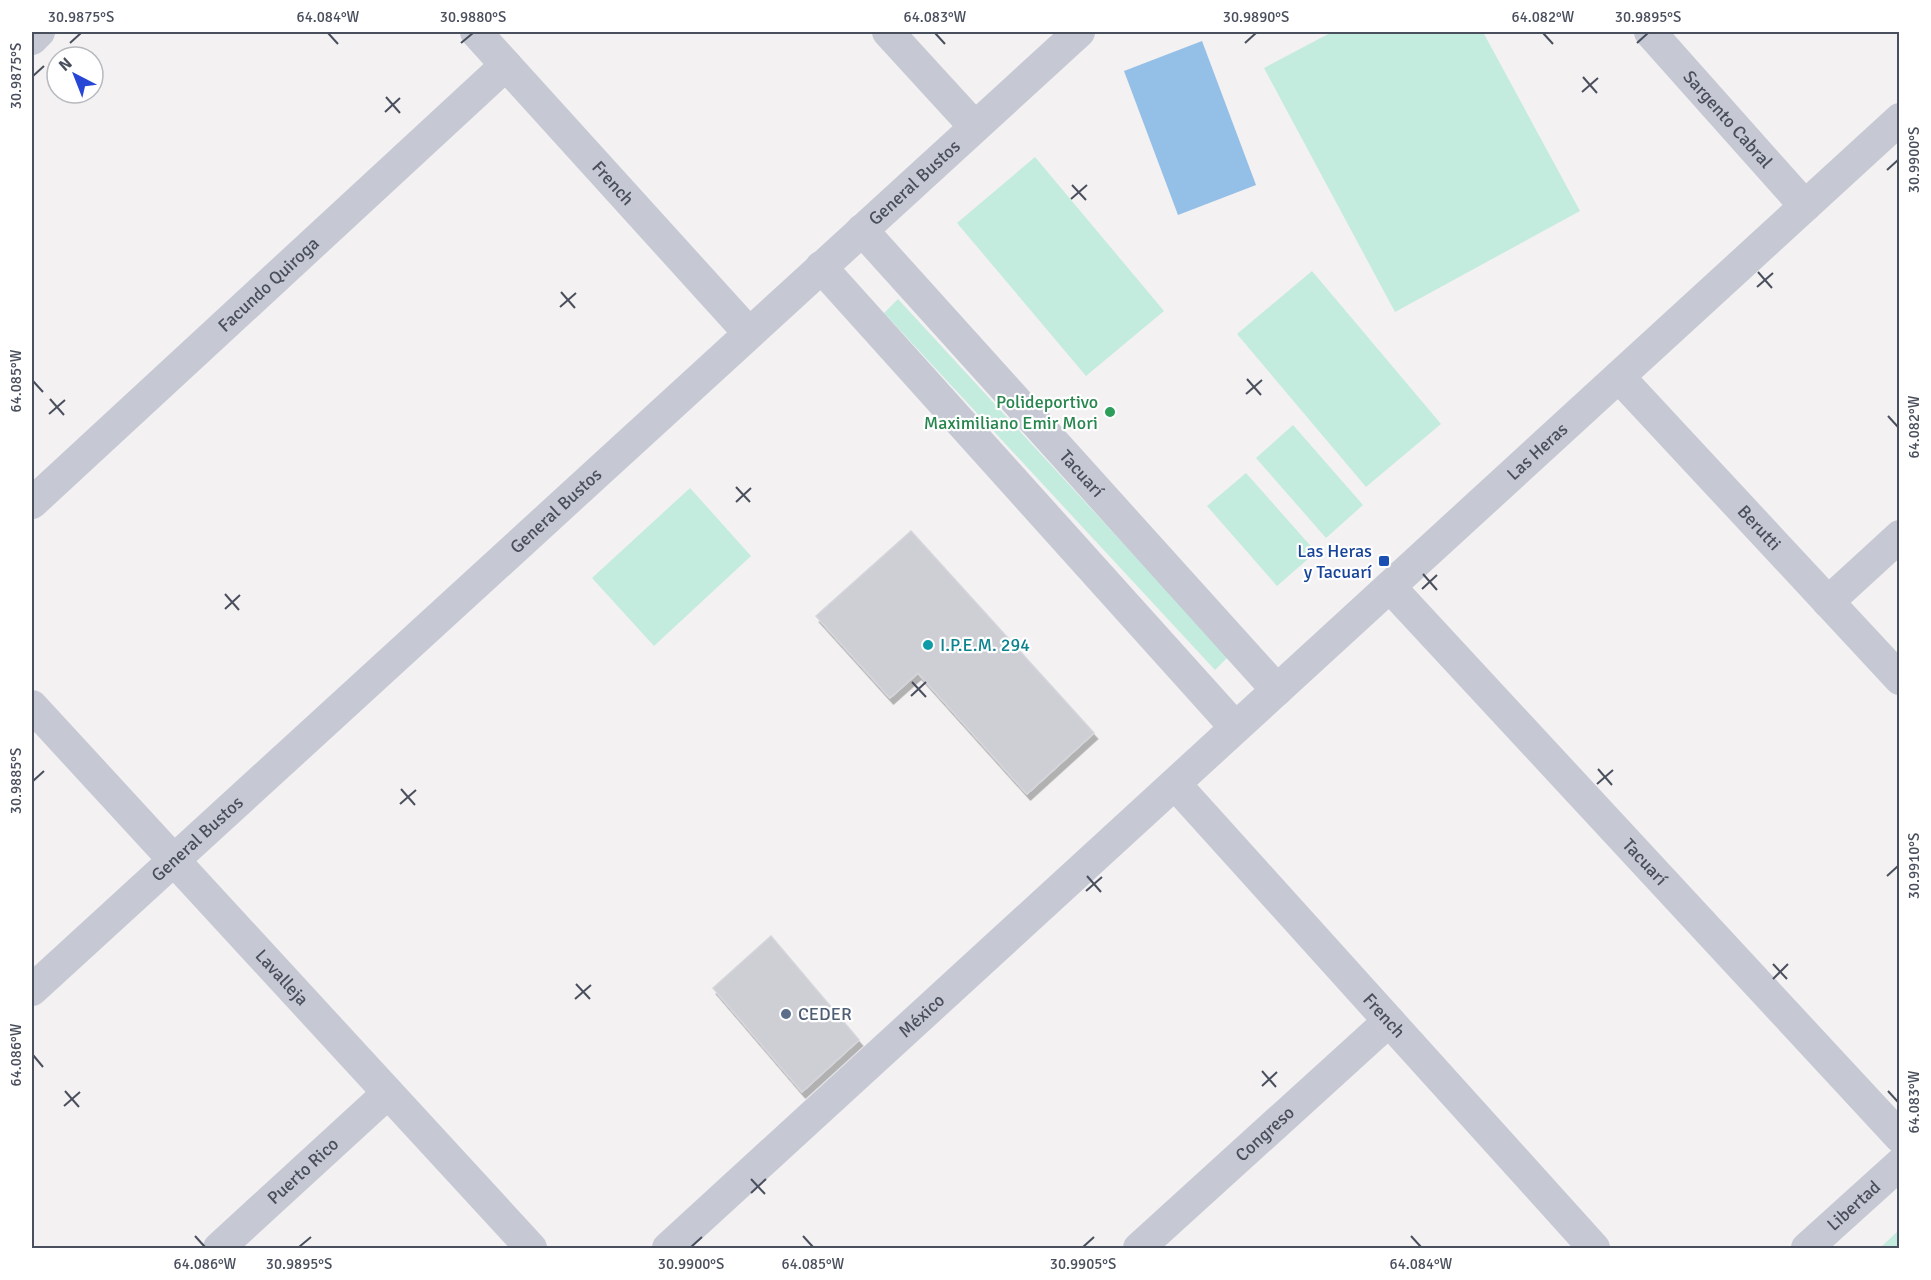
<svg xmlns="http://www.w3.org/2000/svg" width="1931" height="1280" font-family="Signika,sans-serif">
<style>
.green{fill:#c4ecde}
.water{fill:#94bfe6}
.building{fill:#cecfd5;stroke:#d5d5dc;stroke-width:1.5;filter:url(#shadow)}
.lines{fill:none;stroke-linecap:round;stroke-linejoin:round}
.minor{stroke:#c6c9d4;stroke-width:32}
.ticks{fill:none;stroke:#4a4f5d;stroke-width:2}
.leisure-dot{fill:#2e9e5b;stroke:#fff;stroke-width:2}
.transit-dot{fill:#1a4fb4;stroke:#fff;stroke-width:2}
.culture-dot{fill:#0f9aa8;stroke:#fff;stroke-width:2}
.service-dot{fill:#5c6f8a;stroke:#fff;stroke-width:2}
.labels{text-anchor:middle;dominant-baseline:central;stroke-width:4.5;stroke-linejoin:round;paint-order:stroke}
.street-label{font-size:18px;fill:#4a4f5d;stroke:#fff}
.leisure-label{font-size:18px;fill:#27864d;stroke:#fff;text-anchor:end}
.transit-label{font-size:18px;fill:#164399;stroke:#fff;text-anchor:end}
.culture-label{font-size:18px;fill:#0d838f;stroke:#fff;text-anchor:start}
.service-label{font-size:18px;fill:#4e5e75;stroke:#fff;text-anchor:start}
.neatline{fill:none;stroke:#4a4f5d;stroke-width:2}
.ticks-label{font-size:15px;text-anchor:middle;fill:#4a4f5d}
</style>
<defs>
<filter id="shadow"><feDropShadow dx="3.5" dy="6" stdDeviation="0" flood-color="#0004"/></filter>
</defs>
<rect width="100%" height="100%" fill="#f3f1f1"/>
<path class="green" d="M1332 32H1483L1580 211 1395 312 1264 68Z
M1035 157 1164 311 1086 376 957 223Z
M1312 271 1441 424 1366 487 1237 334Z
M898 299 1228 657 1215 670 884 313Z
M1293 425 1363 505 1326 538 1256 458Z
M1246 473 1316 552 1277 586 1207 506Z
M690 488 751 556 654 646 592 578Z
M1899 1230V1248H1880Z"/>
<path class="water" d="M1202 41 1256 185 1178 215 1124 71Z"/>
<path class="building" d="M911 531 1094 733 1027 794 918 673 890 698 816 616Z
M771 936 859 1040 802 1092 713 988Z"/>
<g class="lines">
<g class="minor">
<path id="s1" d="M476 32 749 333"/>
<path d="M888 32 975 127"/>
<path id="s2" d="M1650 32 1805 206"/>
<path d="M32 39 39 32"/>
<path id="s3" d="M862 230 1277 690"/>
<path d="M821 267 1235 727"/>
<path id="s4" d="M1619 377 1900 679"/>
<path id="s5" d="M32 503 506 65"/>
<path id="s6" d="M1390 587 1900 1137"/>
<path d="M1828 602 1900 536"/>
<path id="s7" d="M32 706 531 1248"/>
<path id="s8" d="M1175 784 1594 1248"/>
<path id="s9" d="M32 990 1079 32"/>
<path id="s10" d="M219 1248 388 1093"/>
<path id="s11" d="M668 1248 1900 119"/>
<path id="s12" d="M1139 1248 1389 1021"/>
<path id="s13" d="M1807 1248 1900 1164"/>
</g>
</g>
<path class="ticks" d="M328 33 338 44M935 33 945 44M1543 33 1553 44M70 43 81 33M461 43 473 33M1245 43 1256 33M1637 43 1648 33M33 76 44 66M1583 77 1597 93M1582 92 1598 78M386 97 400 113M385 112 400 98M1887 170 1898 160M1072 185 1086 200M1071 199 1087 185M1758 272 1772 288M1757 287 1773 273M561 292 575 308M560 307 576 293M1247 379 1261 395M33 381 43 392M1246 394 1262 380M50 399 64 415M49 414 65 400M1888 416 1898 427M736 487 750 502M736 502 751 488M1423 574 1437 590M1422 589 1437 575M225 594 239 610M225 609 240 595M912 682 926 697M911 696 926 682M1598 769 1612 785M33 781 44 771M1597 784 1613 770M401 789 415 805M400 804 416 790M1087 876 1101 892M1887 876 1898 866M1086 891 1102 877M1773 964 1787 979M1773 979 1788 964M576 984 590 999M575 999 591 985M33 1055 43 1067M1262 1071 1276 1087M1262 1086 1277 1072M65 1091 79 1107M1888 1091 1898 1102M64 1106 80 1092M751 1179 765 1194M751 1193 766 1179M195 1236 205 1247M803 1236 813 1247M1411 1236 1421 1247M299 1247 311 1237M691 1247 702 1237M1083 1247 1094 1237"/>
<circle class="leisure-dot" cx="1110" cy="412" r="6"/>
<rect class="transit-dot" x="1378" y="555" width="12" height="12" rx="3"/>
<circle class="culture-dot" cx="928" cy="645" r="6"/>
<circle class="service-dot" cx="786" cy="1014" r="6"/>
<g class="labels">
<g class="street-label">
<text stroke="none"><textPath href="#s2" startOffset="117">Sargento Cabral</textPath></text>
<text stroke="none"><textPath href="#s1" startOffset="204">French</textPath></text>
<text stroke="none"><textPath href="#s9" startOffset="1196">General Bustos</textPath></text>
<text stroke="none"><textPath href="#s5" startOffset="322">Facundo Quiroga</textPath></text>
<text stroke="none"><textPath href="#s11" startOffset="1179">Las Heras</textPath></text>
<text stroke="none"><textPath href="#s3" startOffset="328">Tacuarí</textPath></text>
<text stroke="none"><textPath href="#s9" startOffset="710">General Bustos</textPath></text>
<text stroke="none"><textPath href="#s4" startOffset="206">Berutti</textPath></text>
<text stroke="none"><textPath href="#s9" startOffset="224">General Bustos</textPath></text>
<text stroke="none"><textPath href="#s6" startOffset="375">Tacuarí</textPath></text>
<text stroke="none"><textPath href="#s7" startOffset="369">Lavalleja</textPath></text>
<text stroke="none"><textPath href="#s11" startOffset="344">México</textPath></text>
<text stroke="none"><textPath href="#s8" startOffset="312">French</textPath></text>
<text stroke="none"><textPath href="#s12" startOffset="170">Congreso</textPath></text>
<text stroke="none"><textPath href="#s10" startOffset="114">Puerto Rico</textPath></text>
<text stroke="none"><textPath href="#s13" startOffset="63">Libertad</textPath></text>
</g>
<g class="leisure-label">
<text x="1098" y="402">Polideportivo<tspan x="1098" dy="21">Maximiliano Emir Mori</tspan></text>
</g>
<g class="transit-label">
<text x="1372" y="551">Las Heras<tspan x="1372" dy="21">y Tacuarí</tspan></text>
</g>
<g class="culture-label">
<text x="940" y="645">I.P.E.M. 294</text>
</g>
<g class="service-label">
<text x="798" y="1014">CEDER</text>
</g>
</g>
<rect width="1931" height="1280" fill="none" stroke="#ffffff" stroke-width="66"/>
<g transform="translate(75 75) rotate(318)"><circle r="28" fill="#ffffff" stroke="#b7b9be" stroke-width="1.5"/>
<path d="M0-4.5L10 22L0 15L-10 22Z" fill="#2846d6"/>
<text y="-9" font-size="16" font-weight="bold" text-anchor="middle" fill="#4a4f5d">N</text>
</g>
<rect x="33" y="33" width="1865" height="1214" class="neatline"/>
<g class="ticks-label">
<text x="81" y="22">30.9875°S</text>
<text x="328" y="22">64.084°W</text>
<text x="473" y="22">30.9880°S</text>
<text x="935" y="22">64.083°W</text>
<text x="1256" y="22">30.9890°S</text>
<text x="1543" y="22">64.082°W</text>
<text x="1648" y="22">30.9895°S</text>
<text transform="translate(16 76) rotate(-90)" y="5">30.9875°S</text>
<text transform="translate(1914 160) rotate(-90)" y="5">30.9900°S</text>
<text transform="translate(16 381) rotate(-90)" y="5">64.085°W</text>
<text transform="translate(1914 427) rotate(-90)" y="5">64.082°W</text>
<text transform="translate(16 781) rotate(-90)" y="5">30.9885°S</text>
<text transform="translate(1914 866) rotate(-90)" y="5">30.9910°S</text>
<text transform="translate(16 1055) rotate(-90)" y="5">64.086°W</text>
<text transform="translate(1914 1102) rotate(-90)" y="5">64.083°W</text>
<text x="205" y="1269">64.086°W</text>
<text x="299" y="1269">30.9895°S</text>
<text x="691" y="1269">30.9900°S</text>
<text x="813" y="1269">64.085°W</text>
<text x="1083" y="1269">30.9905°S</text>
<text x="1421" y="1269">64.084°W</text>
</g>
</svg>
